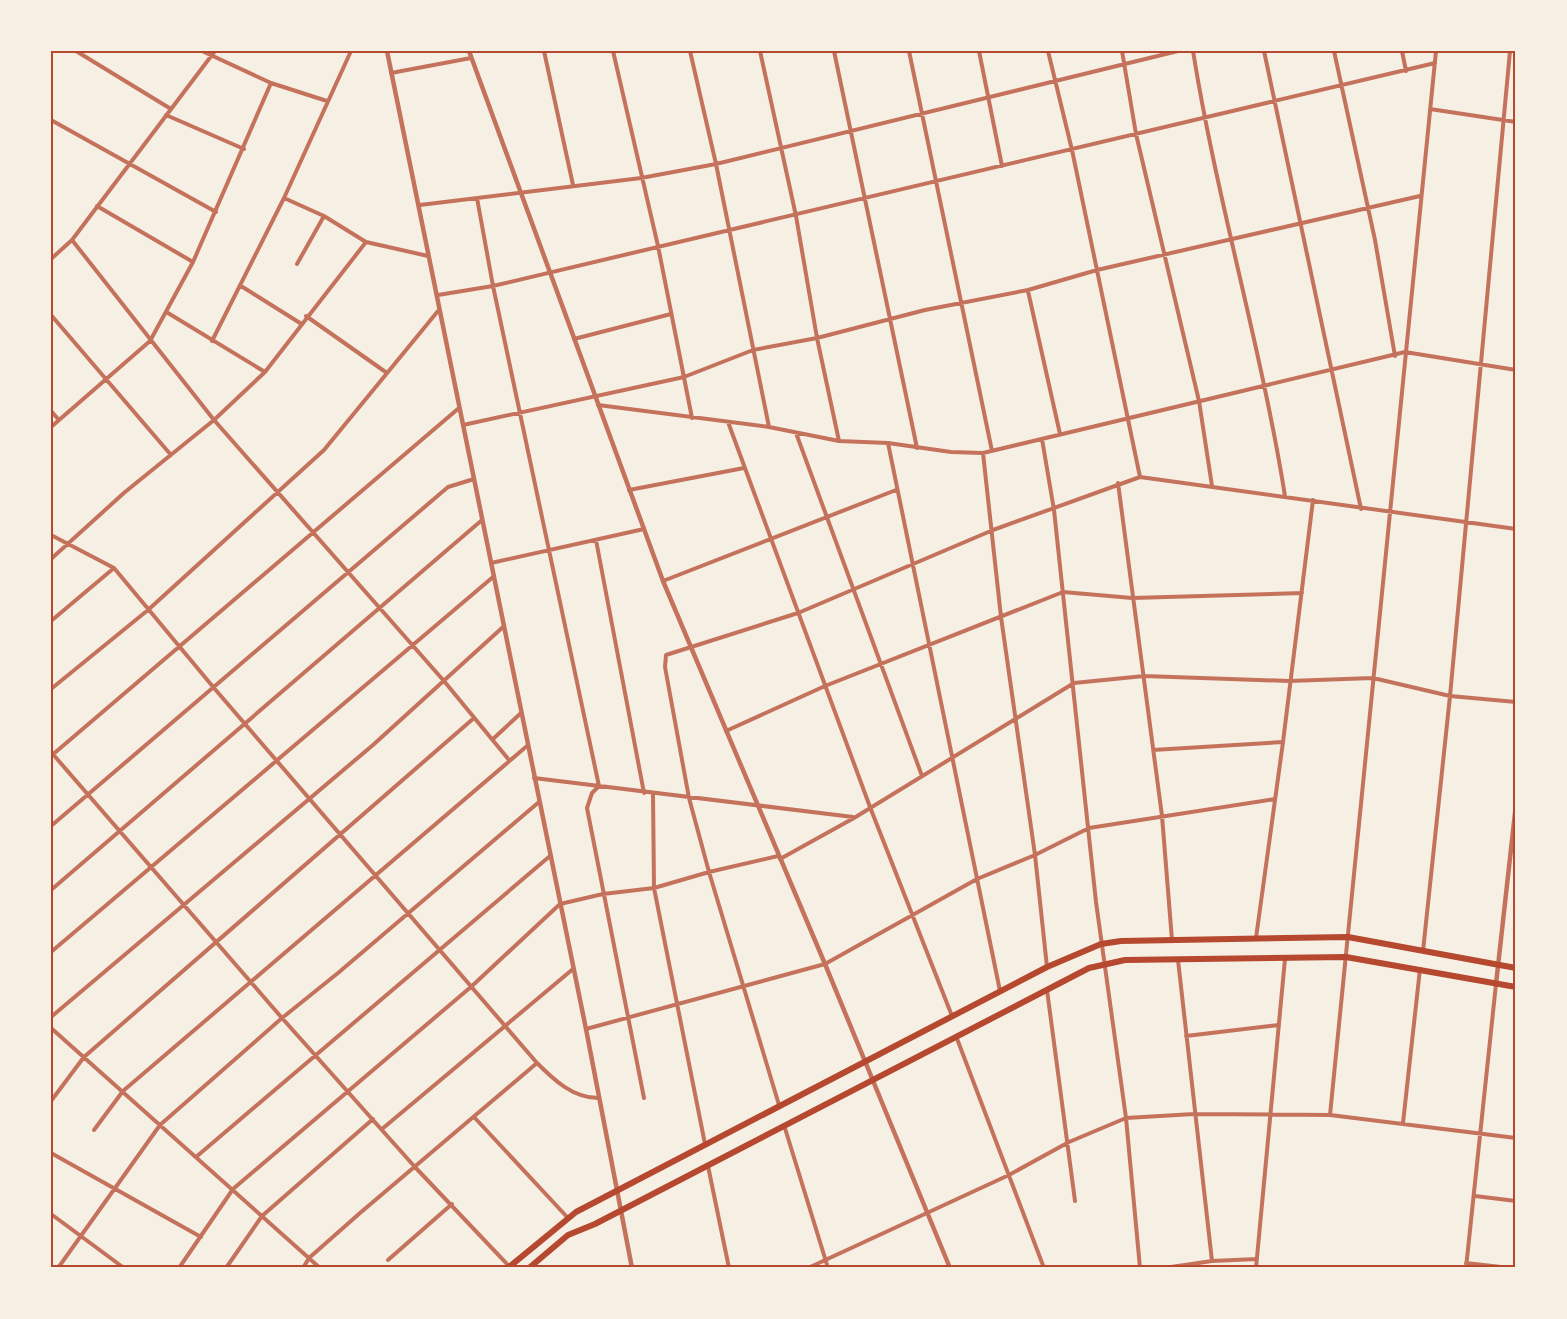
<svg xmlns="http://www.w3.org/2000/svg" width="1567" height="1319" font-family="Inter,sans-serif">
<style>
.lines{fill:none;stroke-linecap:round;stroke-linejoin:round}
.minor{stroke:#c5725c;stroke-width:4}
.tertiary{stroke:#c5725c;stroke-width:4.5}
.trunk{stroke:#b5482f;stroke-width:6}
.neatline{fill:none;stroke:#b5482f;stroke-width:2}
</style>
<rect width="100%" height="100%" fill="#f6efe4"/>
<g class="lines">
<path class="minor" d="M76 51 171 109
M202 51 271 83 327 101
M544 51 573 185
M613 51 658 246 692 418
M690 51 716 164 769 427
M760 51 796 216 817 338 839 441
M834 51 917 448
M909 51 992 451
M979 51 1002 166
M1048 51 1072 150 1140 477
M1122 51 1136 134 1199 401 1212 486
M1193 51C1217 201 1261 346 1285 496
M1264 51 1361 509
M1334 51 1375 240 1395 356
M1402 51 1406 71
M391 73 471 58
M1430 109 1516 122
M166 115 244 149
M51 120 216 212
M284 198 324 216 366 242 428 256
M477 198 493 286 599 786 592 793 587 808 644 1098
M420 205 641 178 716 164 1178 51
M97 206 193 262
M72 240 214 420 444 681 509 760
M51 259 72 240 215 51
M297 264 324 216
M241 286 300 323
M1028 291 1060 434
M438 295 493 286 1435 63
M168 313 265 372
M51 315 171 455
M306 316 387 373
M574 339 671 314
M212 341 284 198 351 51
M598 405 769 427 839 441 888 443 951 452 983 453 1405 352 1516 370
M51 411 59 420
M728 422 870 807 952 1016
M463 425 684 377 753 350 817 338 925 310 1028 290 1097 270 1420 196
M51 427 150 341 193 262 271 83
M796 433 922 776
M1042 439 1054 510 1096 902 1126 1118 1140 1268
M888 443 1000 991
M983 453 1001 617 1035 855 1047 967
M1118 483 1162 816 1172 940
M629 490 744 468
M51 535 114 568 214 688 537 1063C554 1080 573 1098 598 1098
M596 540 644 793
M51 559 125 492 214 420 265 372 366 242
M491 563 644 529
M663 581 896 490
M51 621 114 568
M51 689 148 610 324 450 438 311
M726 731 825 686 1063 592 1132 598 1302 593
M493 739 521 713
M1153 750 1283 742
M51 752 282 1018 414 1166 509 1266
M51 756 459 408
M534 778 853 817
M653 795 654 888 705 1144
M51 826 448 487 474 479
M780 859 854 818 1074 683 1144 676 1289 681 1373 678 1450 696 1516 702
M51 890 482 520
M1256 938 1283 742 1313 500
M1423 951 1450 696 1510 51
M51 952 493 577
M1178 960 1212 1261
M1047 990 1075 1201
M51 1017 373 745 503 627
M51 1028 320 1268
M586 1029 825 964 977 879 1035 855 1089 828 1275 799
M956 1036 1044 1268
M1186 1036 1279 1025
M51 1101 84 1057 474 718
M779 1105 709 872 689 798 665 667 666 655 798 613 993 530 1140 477 1516 529
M1330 1115 1436 51
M474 1117 568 1218
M1403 1123 1420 969
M784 1125 828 1268
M382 1129 573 969
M94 1130 123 1091 527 746
M51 1153 201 1237
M196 1157 550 856
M708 1166 729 1268
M1475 1196 1516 1201
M51 1214 124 1268
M388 1260 452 1204
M1466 1263 1510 1268
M58 1268 160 1125 282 1018 338 973 539 802
M179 1268 233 1189 472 986 560 904 603 894 654 888 709 872 778 856
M226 1268 262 1216 373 1119
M303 1268 309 1258 360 1213 537 1063
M808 1268 1009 1175 1069 1142 1126 1118 1194 1114 1330 1115 1516 1138
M1164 1268 1212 1261 1257 1259
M1256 1268 1285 959
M1466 1268 1496 984"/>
<path class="tertiary" d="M387 51 586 1029 632 1268
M469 51 663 581 825 964 950 1268
M1496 984 1516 804"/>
<path class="trunk" d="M508 1268 576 1212 1047 967 1101 944 1121 941 1348 937 1516 968
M529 1268 568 1235 595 1224 1089 968 1125 960 1346 957 1516 987"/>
</g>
<rect width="1567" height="1319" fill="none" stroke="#f6efe4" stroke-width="105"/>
<rect x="52" y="52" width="1462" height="1214" class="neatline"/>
</svg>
